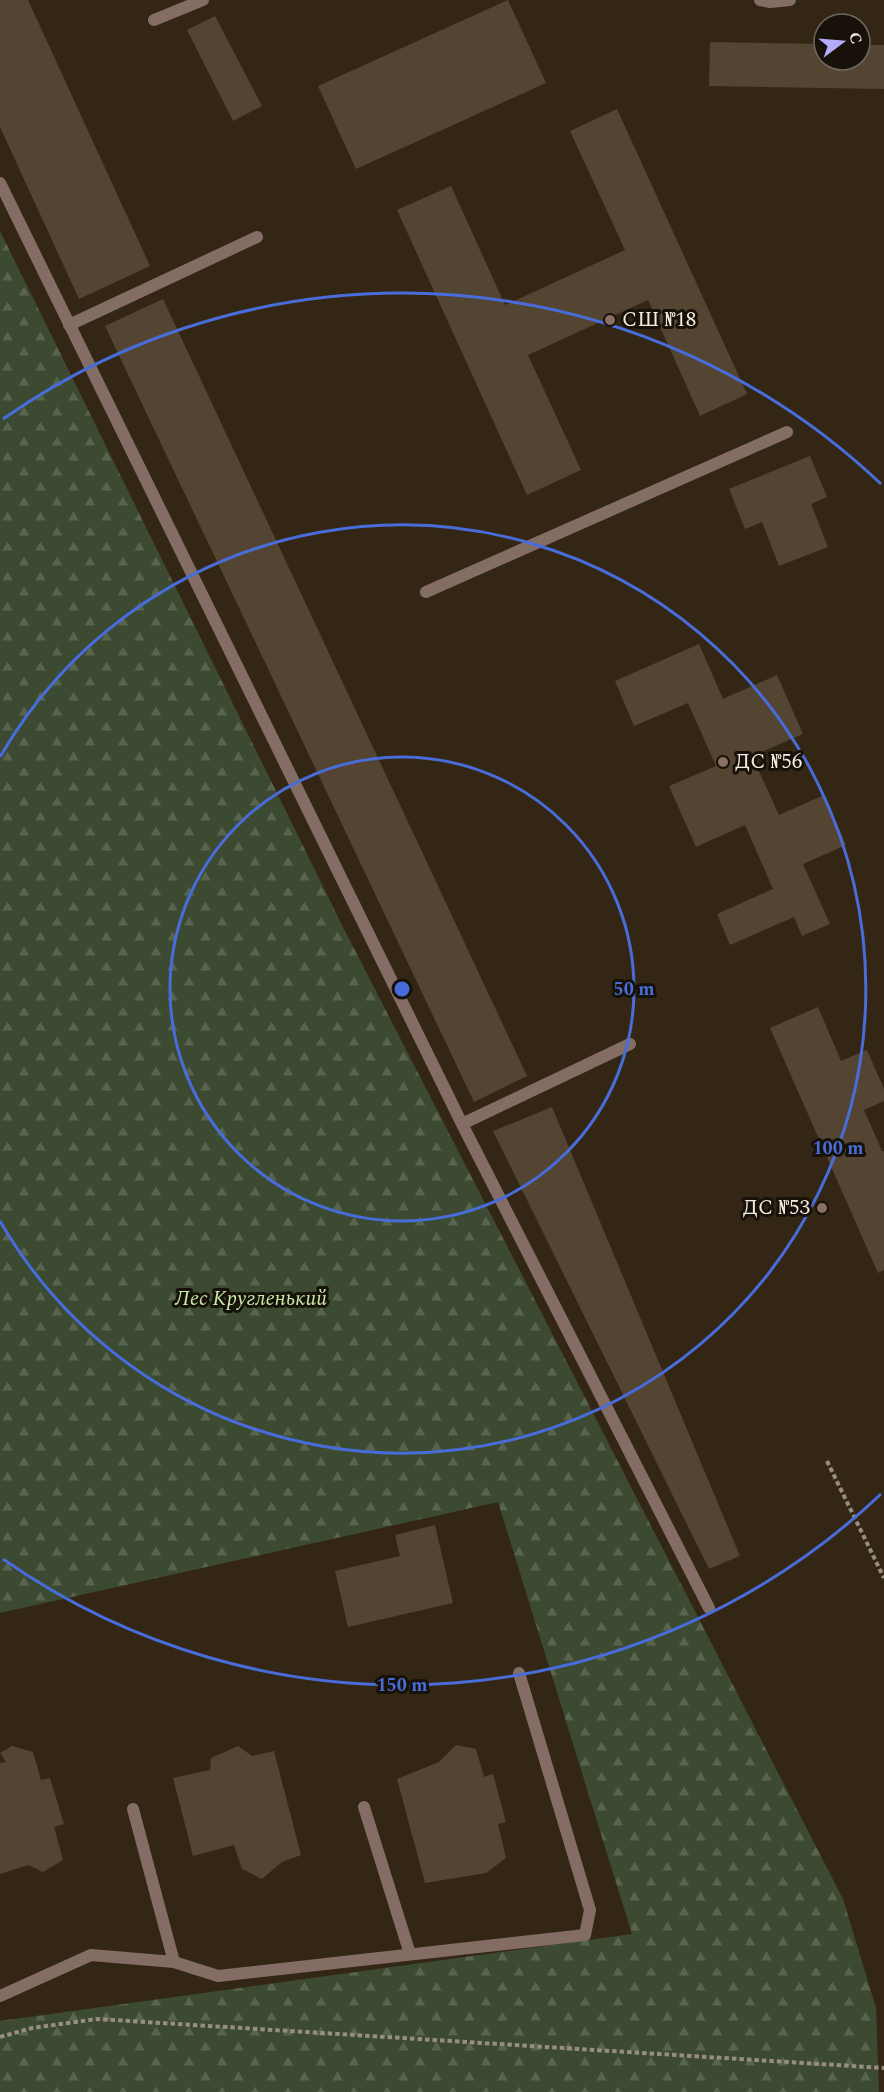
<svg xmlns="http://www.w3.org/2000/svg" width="884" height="2092" font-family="Spectral,serif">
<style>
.forest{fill:url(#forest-firs)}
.building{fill:#544532}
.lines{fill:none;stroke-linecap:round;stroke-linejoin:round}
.path{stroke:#988d7f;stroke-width:4;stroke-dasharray:4.5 3;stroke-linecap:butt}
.lane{stroke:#836d64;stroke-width:12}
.street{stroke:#836d64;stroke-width:12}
.ring{fill:none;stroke:#486dda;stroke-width:3}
.education-dot{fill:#8d6e63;stroke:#171109;stroke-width:2}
.labels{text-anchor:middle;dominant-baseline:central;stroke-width:6;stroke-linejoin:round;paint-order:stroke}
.poi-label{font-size:21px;fill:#f4ebe0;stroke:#171109;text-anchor:start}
.park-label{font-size:21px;font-style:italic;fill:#c3eaa5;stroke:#171109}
.centre{fill:#486dda;stroke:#171109;stroke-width:3}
.ring-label{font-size:18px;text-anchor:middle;font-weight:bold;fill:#486dda;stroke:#171109;stroke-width:6;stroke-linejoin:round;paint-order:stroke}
</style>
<defs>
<pattern id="forest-firs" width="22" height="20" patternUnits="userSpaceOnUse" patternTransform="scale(1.5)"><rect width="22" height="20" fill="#3b4a30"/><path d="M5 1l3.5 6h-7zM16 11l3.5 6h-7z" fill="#58644e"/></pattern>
</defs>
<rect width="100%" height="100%" fill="#342615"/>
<path class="forest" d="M0 231 344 929 843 1899 876 2008 879 2092H0V2021L632 1934 498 1502 0 1613Z"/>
<path class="building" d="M0 0H28L150 266 79 299 0 127Z
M508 0 546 83 356 169 318 86Z
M215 16 262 106 233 121 187 30Z
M710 42 824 44V60H860V45H884V89L709 86Z
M617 109 747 394 700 416 648 300 528 355 581 470 527 495 397 210 451 186 505 305 625 250 570 131Z
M163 299 527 1076 474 1102 105 326Z
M810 456 827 497 811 504 828 547 779 566 762 522 745 529 729 489Z
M699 644 723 699 777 675 803 734 752 756 779 815 824 795 846 845 803 864 830 924 802 936 794 917 730 945 717 914 773 889 745 825 696 847 669 786 716 766 688 703 634 726 615 681Z
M818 1007 841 1061 867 1050 884 1089V1101L864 1110 882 1151H884V1270L878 1273 770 1028Z
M552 1107 740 1556 709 1569 493 1131Z
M435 1525 453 1603 348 1627 335 1571 400 1556 395 1535Z
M456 1745 476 1749 484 1777 493 1774 506 1822 498 1824 506 1858 486 1873 425 1883 397 1779 439 1762Z
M12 1746 33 1752 41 1780 50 1778 64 1824 54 1827 63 1860 43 1872 28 1865 0 1874V1763L6 1762 0 1753Z
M238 1746 252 1756 274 1751 301 1855 282 1862 262 1879 242 1869 234 1845 193 1856 173 1778 210 1770 211 1758Z"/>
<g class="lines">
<path class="path" d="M827 1461 884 1578
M0 2037 32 2028 97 2019 884 2068"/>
<path class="lane" d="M0 183 462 1124 709 1608
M69 325 257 237
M426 592 787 432
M462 1124 630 1044
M364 1807 410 1954
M133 1809 174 1962
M0 1996 91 1955 174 1962 218 1976 585 1935 590 1910 519 1673"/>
<path class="street" d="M760 0 770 2 790 0
M154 20 203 0"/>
</g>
<g class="ring">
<circle cx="402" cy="989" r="232"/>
<path d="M0 757A464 464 0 1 1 0 1221"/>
<path d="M881 1494A696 696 0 0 1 3 1559M3 419A696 696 0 0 1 881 484"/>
</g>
<g class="education-dot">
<circle cx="610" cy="320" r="6"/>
<circle cx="723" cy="762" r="6"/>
<circle cx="822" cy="1208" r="6"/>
</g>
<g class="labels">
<g class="poi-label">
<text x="622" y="320">СШ №18</text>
<text x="735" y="762">ДС №56</text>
<text x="810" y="1208" text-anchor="end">ДС №53</text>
</g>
<g class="park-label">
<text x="251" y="1299">Лес Кругленький</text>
</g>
</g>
<circle cx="402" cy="989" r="9" class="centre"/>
<g class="ring-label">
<text x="634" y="995">50 m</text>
<text x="838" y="1154">100 m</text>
<text x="402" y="1691">150 m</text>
</g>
<g transform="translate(842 42) rotate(74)"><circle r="28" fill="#171109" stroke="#6f685f" stroke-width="1.5"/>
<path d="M0-4.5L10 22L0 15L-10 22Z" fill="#b3adf9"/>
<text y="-9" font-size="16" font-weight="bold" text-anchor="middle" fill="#f4ebe0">С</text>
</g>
</svg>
